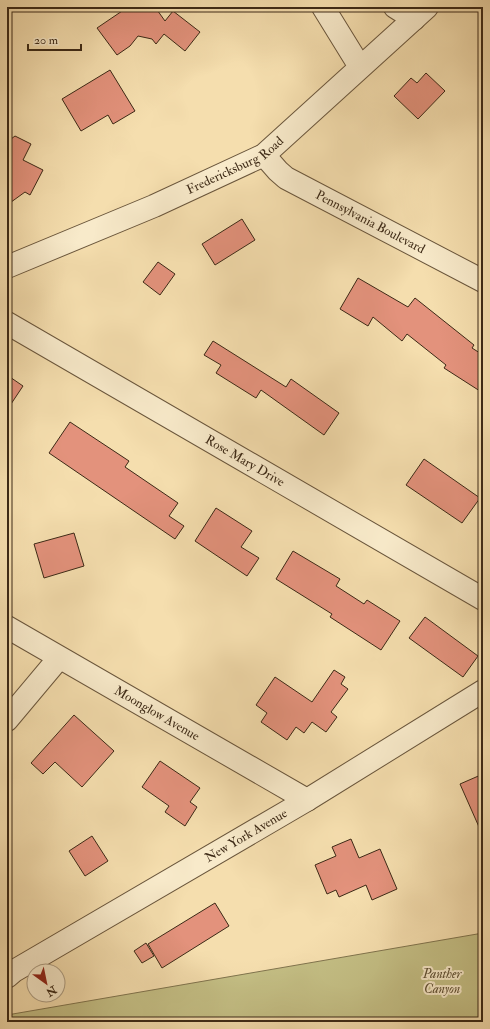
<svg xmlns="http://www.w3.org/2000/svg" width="490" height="1029" font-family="'IM FELL Double Pica',serif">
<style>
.green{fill:#c4bf85;stroke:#80744e}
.building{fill:#e3927c;stroke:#3c2916}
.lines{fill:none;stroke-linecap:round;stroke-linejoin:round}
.minor-casing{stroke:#6a563c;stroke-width:24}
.minor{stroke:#f8eaca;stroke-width:22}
.labels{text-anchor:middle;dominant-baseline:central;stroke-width:4;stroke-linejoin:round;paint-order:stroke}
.street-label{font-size:13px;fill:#3c2916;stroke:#f8eaca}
.park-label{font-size:13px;font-style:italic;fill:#5e4e32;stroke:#f8eaca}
</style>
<rect width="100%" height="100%" fill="#f5deae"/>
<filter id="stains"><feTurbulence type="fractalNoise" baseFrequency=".005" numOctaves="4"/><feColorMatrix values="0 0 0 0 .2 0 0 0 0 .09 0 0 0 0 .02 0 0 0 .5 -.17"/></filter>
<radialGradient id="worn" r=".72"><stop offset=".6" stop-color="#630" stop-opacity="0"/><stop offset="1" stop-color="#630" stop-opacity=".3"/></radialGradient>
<path class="green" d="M483 933V1022H7V1015Z"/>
<path class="building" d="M128 7H155L165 21 173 11 200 32 185 51 164 34 156 44 152 39 138 36 130 46 117 55 97 28Z
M110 70 135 111 113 124 108 115 81 131 62 99Z
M426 73 445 91 418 119 394 96 411 78 417 83Z
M15 136 31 144 23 160 43 170 30 195 25 192 7 205V146L11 139Z
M242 219 255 240 215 265 202 244Z
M158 262 175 274 160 295 143 282Z
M358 278 408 307 415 298 474 345 472 348 483 355V393L444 368 446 365 407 334 402 341 373 317 368 326 340 309Z
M213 341 286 387 291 379 339 413 324 435 261 390 256 398 216 373 221 365 204 355Z
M7 375 23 386 7 410Z
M70 422 129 461 125 467 178 503 169 516 184 526 175 539 49 453Z
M424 459 480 498 462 523 406 485Z
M216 508 252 531 241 547 259 558 247 576 195 541Z
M74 533 84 566 44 578 34 544Z
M293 551 340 579 336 586 364 604 367 600 400 621 381 650 330 617 332 614 276 579Z
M425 617 478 656 463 677 409 638Z
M334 670 345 677 341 684 348 689 331 712 337 717 326 732 312 722 304 733 296 727 287 740 261 722 267 713 256 705 275 677 312 702Z
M74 715 114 751 82 787 55 762 43 774 31 763Z
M160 761 200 788 190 802 197 807 185 826 165 812 169 806 142 787Z
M483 774V836L460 784Z
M92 836 108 861 85 876 69 851Z
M351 839 359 858 380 849 397 889 372 900 366 885 339 897 336 890 327 894 315 865 336 856 332 847Z
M215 903 229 926 162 968 148 944Z
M146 943 154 956 142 963 134 951Z"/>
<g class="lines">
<defs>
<g id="minor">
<path d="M323 7 360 67"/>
<path d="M395 7 414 19"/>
<path id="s1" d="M264 155 278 171 286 178 483 281"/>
<path id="s2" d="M7 267 154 206 264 155 427 7"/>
<path id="s3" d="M7 323 483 599"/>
<path id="s4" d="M7 627 307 800"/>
<path d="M7 720 59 658"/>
<path id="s5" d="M7 977 14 971 307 800 483 691"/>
</g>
</defs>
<use href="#minor" class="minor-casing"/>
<use href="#minor" class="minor"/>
</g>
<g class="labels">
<g class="street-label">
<text stroke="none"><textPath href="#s2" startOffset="250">Fredericksburg Road</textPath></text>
<text stroke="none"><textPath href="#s1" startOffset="127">Pennsylvania Boulevard</textPath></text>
<text stroke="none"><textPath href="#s3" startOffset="275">Rose Mary Drive</textPath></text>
<text stroke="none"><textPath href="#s4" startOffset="173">Moonglow Avenue</textPath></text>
<text stroke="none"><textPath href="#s5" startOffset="278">New York Avenue</textPath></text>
</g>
<g class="park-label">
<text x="442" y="974">Panther<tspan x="442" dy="15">Canyon</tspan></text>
</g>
</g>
<rect width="490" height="1029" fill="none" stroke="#f5deae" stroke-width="24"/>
<rect x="8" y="8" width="474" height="1013" fill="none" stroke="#3c2916" stroke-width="2"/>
<rect x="12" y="12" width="466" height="1005" fill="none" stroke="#3c2916"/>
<g transform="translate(46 983) rotate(147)"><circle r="19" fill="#f8eaca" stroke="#ad9d82"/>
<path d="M0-3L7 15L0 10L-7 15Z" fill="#8f2418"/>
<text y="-6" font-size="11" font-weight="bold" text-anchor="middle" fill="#3c2916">N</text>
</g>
<path d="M28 44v6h53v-6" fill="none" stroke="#3c2916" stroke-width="2"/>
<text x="34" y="44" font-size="12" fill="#3c2916" stroke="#f8eaca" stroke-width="3" paint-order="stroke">20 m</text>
<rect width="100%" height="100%" filter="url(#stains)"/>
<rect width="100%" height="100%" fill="url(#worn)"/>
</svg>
